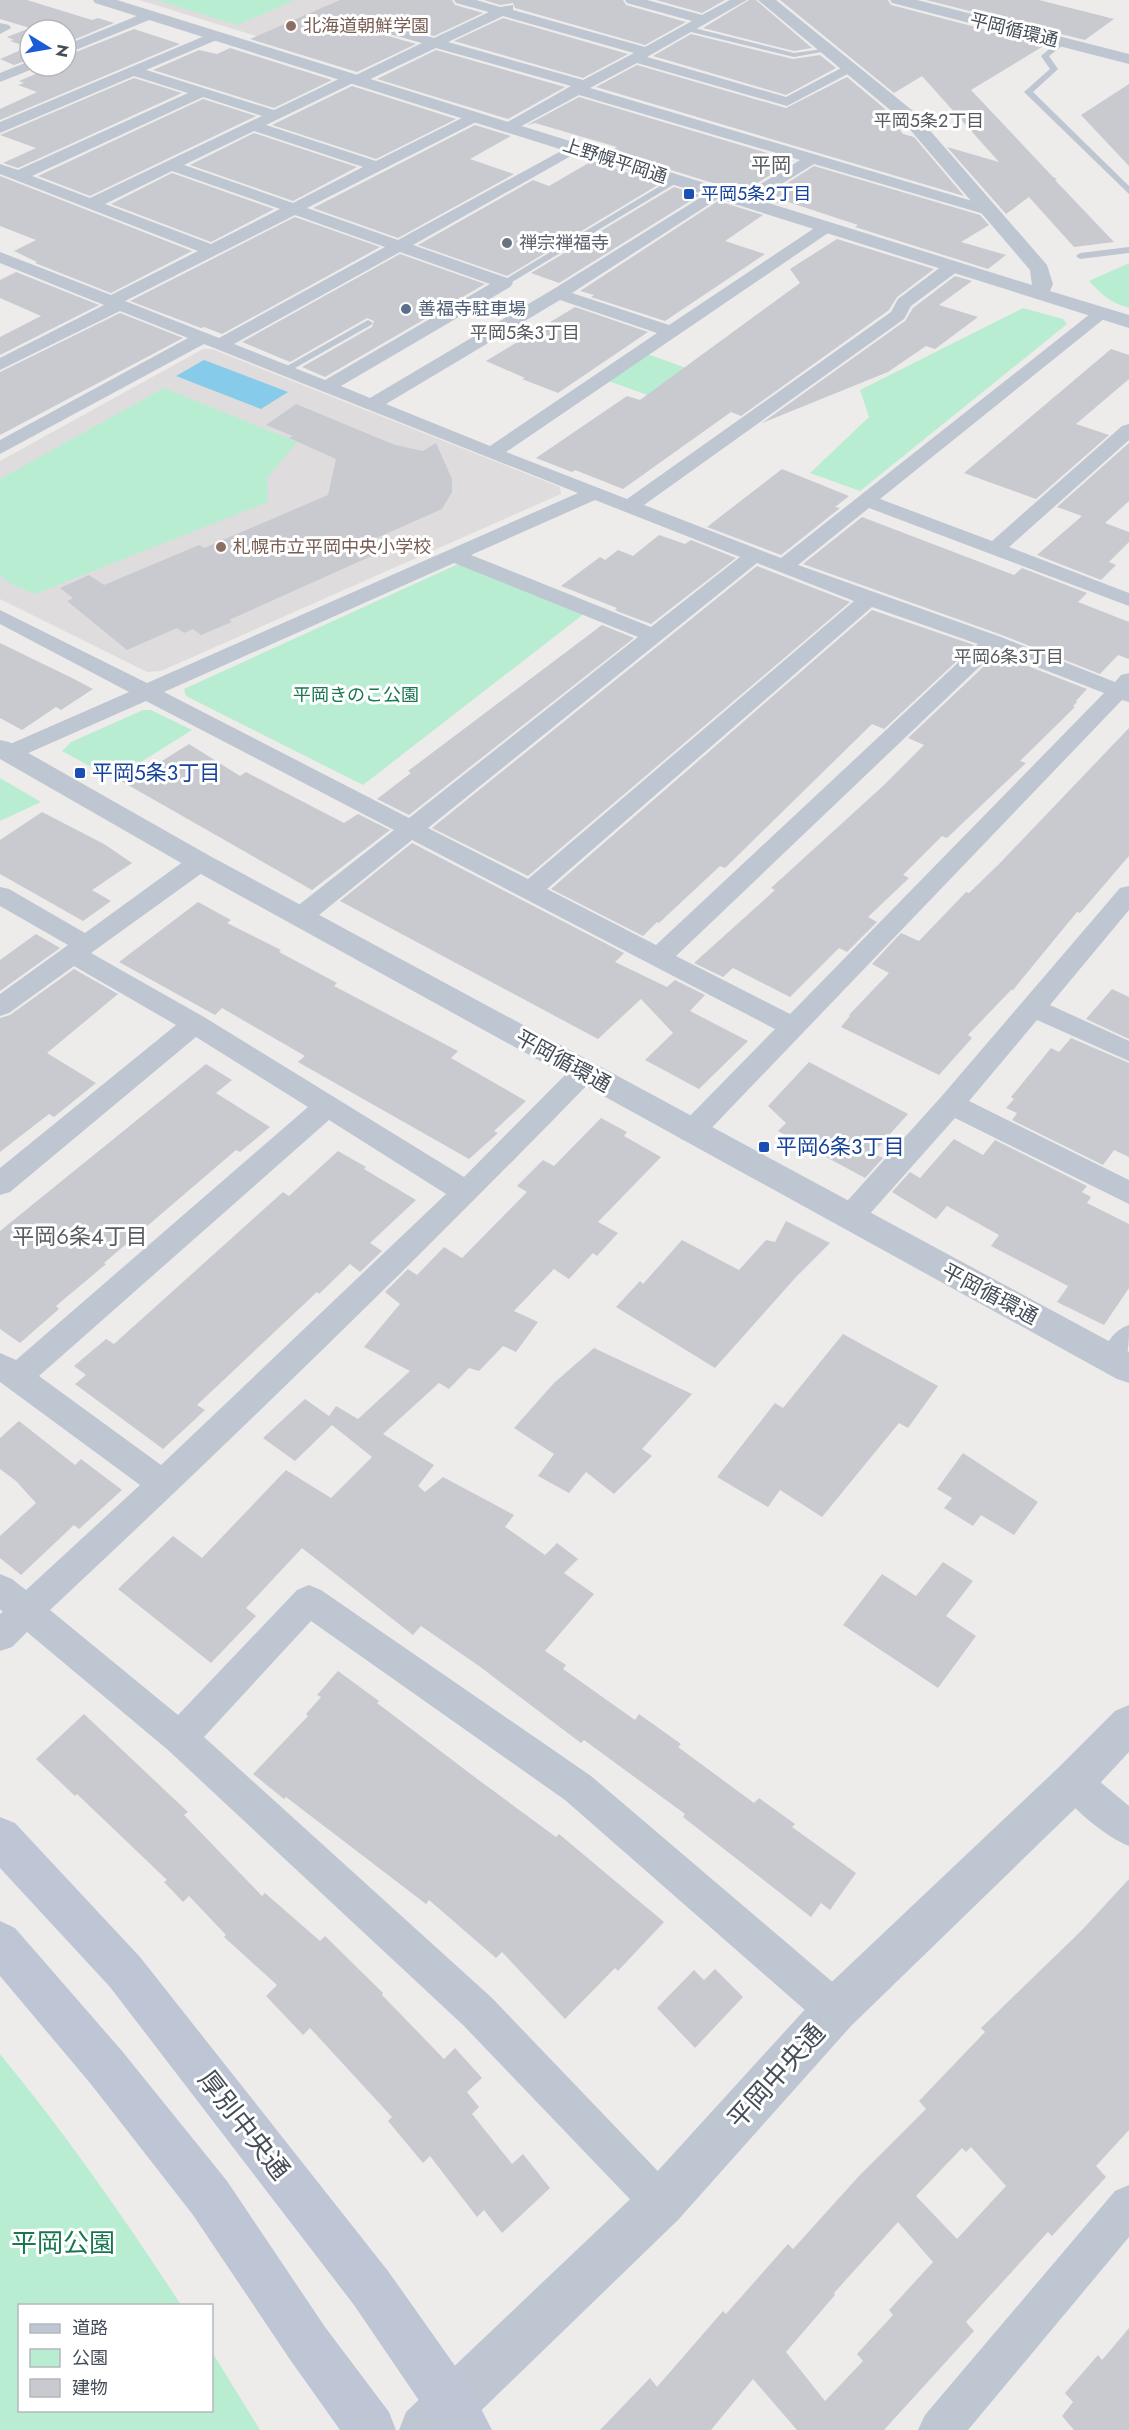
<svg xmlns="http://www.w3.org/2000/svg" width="1129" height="2430" font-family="Jost,'Noto Sans JP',sans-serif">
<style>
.education{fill:#dfdcdd}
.green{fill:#b9edd2}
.water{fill:#86cbe9}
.building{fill:#c8cad0;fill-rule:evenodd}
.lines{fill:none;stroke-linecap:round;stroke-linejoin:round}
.service{fill:#bec6d1;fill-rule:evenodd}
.minor{fill:#bec6d1;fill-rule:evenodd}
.tertiary{fill:#bec6d1;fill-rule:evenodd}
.secondary{fill:#bec6d5;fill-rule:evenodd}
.education-dot{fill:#8d6e63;stroke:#fff;stroke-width:2}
.transit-dot{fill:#1a4fb4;stroke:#fff;stroke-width:2}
.worship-dot{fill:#6b7280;stroke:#fff;stroke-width:2}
.service-dot{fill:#5c6f8a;stroke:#fff;stroke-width:2}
.labels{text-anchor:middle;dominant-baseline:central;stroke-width:6;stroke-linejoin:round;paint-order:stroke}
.far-education-label{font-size:18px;fill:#785e54;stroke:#fff;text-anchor:start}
.far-street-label{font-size:18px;fill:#444d58;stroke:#fff}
.far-neighbourhood-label{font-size:18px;fill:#585b60;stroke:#fff}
.far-transit-label{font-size:18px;fill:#164399;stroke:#fff;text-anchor:start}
.far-worship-label{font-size:18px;fill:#5b616d;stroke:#fff;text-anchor:start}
.far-service-label{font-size:18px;fill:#4e5e75;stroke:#fff;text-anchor:start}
.far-park-label{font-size:18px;fill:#187751;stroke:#fff}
.far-quarter-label{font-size:20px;fill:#585b60;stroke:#fff}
.transit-label{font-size:21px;fill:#164399;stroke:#fff;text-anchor:start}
.street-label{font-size:21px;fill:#444d58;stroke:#fff}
.neighbourhood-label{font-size:22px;fill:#585b60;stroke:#fff}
.near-street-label{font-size:26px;fill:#444d58;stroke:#fff}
.near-park-label{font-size:26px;fill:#187751;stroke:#fff}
</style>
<rect width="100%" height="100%" fill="#eeebeb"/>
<path class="education" d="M139 0H416L305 51Z
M203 349H212L560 487 561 494 161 671 147 672 0 599V461Z"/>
<path class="green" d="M156 0H295L238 25Z
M1129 263V308C1111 303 1102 295 1089 281Z
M1023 308 1063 319 1067 324 860 491 810 473 869 417 860 390Z
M642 352 714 378 678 406 603 379Z
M164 388 297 442 267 478 268 502 35 594 9 583 0 575V479Z
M456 565H469L585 613 363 785 186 696 184 689Z
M143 710H151L192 730 114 779 62 751 71 742Z
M0 778 41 802 0 821Z
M0 2054C66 2134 125 2219 181 2305L20 2306V2410H212V2352L260 2430H0Z"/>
<path class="water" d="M204 360 288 392 261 409 176 376Z"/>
<path class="building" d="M0 0H27L92 20 98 18 114 23 66 43V30H30V59L14 65 0 59 28 47 10 41 14 40 7 37 30 28 0 19Z
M340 0H452L455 5 483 13 434 36 374 19 368 20 364 24 367 30 416 44 357 72 250 39Z
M484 0H623L626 5 686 22 645 45 515 8 513 3 500 5Z
M656 0H725L702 13Z
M749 0H756L812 48 794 51 703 28Z
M780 0H888L891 5 1045 45 971 90 1053 177 1057 179 1055 180 1114 242 1074 247 1029 197 1006 214 947 147 999 162 922 76 894 93Z
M926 0H1039L1114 19 1085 40Z
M503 18 628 54 583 78 454 41Z
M134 29 180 44 0 120V109L37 92 18 85 24 83 19 81 38 73 33 71 39 66H66V56Z
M691 34 793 59 820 55 836 68 786 95 653 56Z
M230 48 332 80 274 108 153 70 199 50 217 54Z
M436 50 565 87 508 119 377 79Z
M637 65 786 108 847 77 884 108 903 134 914 137 964 196 596 87Z
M134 78 182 93 18 168 3 163 36 148 0 135Z
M1129 84V166L1081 115Z
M352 86 456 119 376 159 272 125Z
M579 97 794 161 742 192 610 151 617 147 535 123 527 125Z
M203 99 256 116 90 196 38 176Z
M475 125 511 136 470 159 514 174 398 238 313 208Z
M254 133 357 167 293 201 190 165Z
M592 161 661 183 507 276 418 245 533 180 549 186Z
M814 166 980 215 989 225 961 242 1006 255 988 269 855 227 858 225 785 201 780 204 762 199Z
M172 173 274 209 211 242 111 204Z
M0 176 192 251 111 293 35 263 37 262 14 251 36 240 0 226Z
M674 187 700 195 559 283 531 273Z
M718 201 763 215 725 241 765 254 665 321 591 297 594 295 580 291Z
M295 217 380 247 222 334 204 327 201 328 130 301Z
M837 239 934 269 897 297 889 310 741 416 731 412 623 489 575 470 572 472 536 458 627 396 640 400 800 283 790 269Z
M400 254 485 284 325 377 302 367 372 327 374 321 367 318 290 362 242 342Z
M16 272 99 305 0 355V337L41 316 0 298V280Z
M955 276 972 281 939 305 978 317 935 349 926 346 888 372 762 423 905 321 913 308Z
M575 307 648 332 558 393 522 379 525 378 486 361Z
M120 313 183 338 0 435V372Z
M1111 349 1129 355V379L1076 424 1109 435 1036 499 964 473Z
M296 404 395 445 423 451 436 443 452 479V492L442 509 363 544 376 554 229 620 232 622 201 635 193 629 184 633 177 628 127 650 67 601 73 598 60 588 89 575 104 585 199 545 204 548 328 495 336 459 289 438 293 436 266 425Z
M1129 443V501L1105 523 1129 532V542L1109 562 1116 565 1101 580 1037 555 1082 516 1057 507Z
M782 469 849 496 835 507 840 508 781 555 707 527Z
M862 517 1014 575 1022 568 1087 593 1078 602 1129 622V659L1118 655 1100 674 1002 635 803 564Z
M659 535 685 544 691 540 736 558 651 624 619 612 615 610 617 608 561 586 600 557 605 560 618 550 633 556Z
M757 566 850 602 528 876 432 828Z
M872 610 974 645 884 729 872 724 725 868 720 866 659 923 657 922 643 936 551 889Z
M602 625 634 638 409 815 377 799 411 773 408 771Z
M0 643 72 678 93 689 61 710 56 707 22 730 0 718Z
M997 654 1087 689 1076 701 1077 702 1073 706 1075 707 1020 761 1026 763 947 838 942 836 903 875 909 878 868 917 877 922 847 952 839 948 790 997 733 968 723 977 694 963 775 890 771 888 884 785 924 745 908 738Z
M1129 728V856L1080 913 1077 912 1013 990H1011L968 1035 972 1038 939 1075 841 1027 850 1016 849 1015 889 973 872 964 901 933 919 941 966 892 969 893 999 864Z
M189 744 240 776 246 772 344 823 358 814 390 830 312 890 121 781 150 764 154 766Z
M42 812 104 844 132 863 92 890 111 901 83 921 0 874V840Z
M412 843 624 953 615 962 667 987 675 980 705 995 690 1011 748 1041 699 1089 645 1060 673 1033 641 999 598 1039 340 901Z
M198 902 231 920 227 923 281 950 279 952 337 983 334 986 458 1051 451 1058 526 1101 494 1131 498 1133 469 1159 298 1062 305 1056 222 1008 215 1015 119 962Z
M36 934 60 948 0 991V960Z
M74 969 118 994 47 1053 96 1083 54 1117 49 1114 0 1152V1018L10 1015Z
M1112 989 1129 997V1039L1086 1019Z
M1071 1038 1129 1063V1157L1114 1150 1103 1165 1012 1120 1017 1113 1006 1108 1014 1099 1011 1097 1051 1048 1059 1052Z
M809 1062 908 1114 873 1153 883 1158 865 1178 778 1131 786 1123 768 1106Z
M206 1064 232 1080 216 1093 270 1127 240 1152 236 1150 104 1263 106 1264 56 1306 59 1309 20 1343 0 1329V1231Z
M601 1118 627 1132 624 1136 661 1157 598 1222 618 1233 597 1256 593 1253 569 1279 554 1269 514 1311 538 1322 516 1352 503 1346 479 1371 469 1368 449 1389 439 1383 383 1434 434 1465 418 1486 425 1492 443 1477 514 1515 505 1527 545 1555 557 1543 578 1559 564 1573 594 1594 545 1651 566 1665 563 1669 635 1720 639 1714 681 1744 678 1747 754 1803 759 1798 795 1824 792 1827 856 1873 830 1910 821 1903 811 1917 683 1817 685 1814 584 1740 581 1743 479 1666 421 1626 413 1635 302 1548 246 1608 256 1616 211 1663 118 1589 173 1536 202 1558 286 1470 331 1498 372 1457 332 1425 295 1461 263 1438 305 1399 329 1416 336 1406 358 1419 410 1371 364 1347 400 1304 385 1292 408 1269 417 1275 444 1247 462 1258 527 1192 517 1186 543 1160 554 1166Z
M954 1139 983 1155 995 1140 1087 1186 1082 1192 1091 1197 1087 1203 1129 1224V1288L1104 1325 1057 1302 1068 1286 991 1246 999 1235 947 1206 936 1219 892 1192 910 1172 920 1178Z
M338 1151 366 1167 364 1169 416 1200 370 1243 382 1251 360 1272 350 1264 319 1294 317 1292 197 1405 205 1410 163 1449 75 1384 86 1375 74 1366 106 1339 114 1344 283 1192 289 1196Z
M786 1221 830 1243 796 1277 715 1368 616 1307 640 1281 643 1284 682 1240 739 1270 766 1240 775 1242Z
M843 1334 938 1386 908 1428 899 1423 822 1517 780 1490 768 1507 717 1477 775 1403 783 1408Z
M594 1348 692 1394 642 1449 652 1456 614 1494 586 1472 569 1493 538 1476 554 1454 514 1428 554 1383Z
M19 1421 75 1465 81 1459 122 1490 79 1529 74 1525 21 1575 0 1558V1536L36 1503 16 1481 0 1469V1438Z
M963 1453 1038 1502 1014 1535 981 1515 973 1526 944 1508 952 1498 937 1489Z
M943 1562 973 1581 946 1616 976 1636 938 1688 843 1625 882 1574 916 1596Z
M338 1671 379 1701 377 1703 480 1781 556 1837 559 1834 664 1922 618 1971 615 1968 565 2019 502 1952 496 1958 429 1900 426 1904 286 1797 284 1799 253 1774 308 1716 306 1714 321 1697 317 1695Z
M84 1714 188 1812 184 1815 262 1896 265 1893 320 1941 325 1936 383 1993 382 1995 444 2059 455 2048 482 2078 467 2092 479 2107 472 2114 512 2164 523 2154 550 2188 502 2233 484 2210 477 2217 430 2156 423 2163 388 2121 392 2117 310 2028 303 2035 266 1996 277 1985 224 1937 226 1935 189 1896 183 1902 164 1882 167 1880 77 1794 75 1796 36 1759Z
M1129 1879V2130L1096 2166 1106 2177 1052 2236 1048 2232 966 2322 974 2331 884 2430H797L753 2379 711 2430H600L650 2378 657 2387 723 2311 726 2314 788 2244 793 2249 859 2176 926 2109 919 2101 985 2032 981 2028 1082 1930ZM971 2147 1006 2186 957 2239 916 2196 962 2148 966 2152ZM898 2222 933 2262 889 2310 893 2315 857 2354 863 2361 825 2401 786 2352 835 2295 834 2293Z
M715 1969 743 1997 695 2048 657 2008 694 1970 704 1980Z
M1129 2328V2430H1074L1062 2416 1073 2402 1065 2393 1098 2355 1102 2360Z"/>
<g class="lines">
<path class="service" d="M690 27 794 53 829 48 833 50 794 57 687 31Z
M1060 40 1067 42 1049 56 1058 69 1033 92 1129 186V194L1024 92 1050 69 1041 56Z
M675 177 679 180 678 182 507 285 499 283Z
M1129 247V253L1080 259 1076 256 1080 253Z
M368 320 373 323 371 325 288 372 280 370Z"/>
<path class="minor" d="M454 0H476L500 7 513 5V10L645 47 692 21 627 3 625 0H647L702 15 730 0H747L647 57 786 97 847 65 852 64 859 68 787 106 637 63 590 88 996 208 998 211 996 214H984L814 164 748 205H736L734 202 736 199 800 160 579 95 514 130H504L501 127 504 124 571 86 436 48 362 83H353L266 125 376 161 470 114 475 112 483 117 480 120 307 208 398 240 572 145H582L585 148 413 245 510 279 513 283 510 287 341 386 370 398 552 290 711 191H723L725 194 572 293 669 325 819 225H831L833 228 831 231 506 452 627 499 891 312 898 299 946 263H958L960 267 958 271 911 306 904 319 644 505 781 558 1095 310H1107L1110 314 880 499 992 541 1122 426 1129 424V440L1009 547 1129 593V606L869 508 798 565 1001 637 1115 682 1121 675 1129 673V702L1122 700 701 1139 691 1142 681 1139 677 1132 681 1125 775 1029 412 840 309 923 300 925 291 923 288 917 291 911 394 830 146 701 17 758 9 760 0 757 1 748 129 692 0 624V610L147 683 578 493 204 344 0 454V440L188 338 120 311 0 370V358L104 305 0 263V252L111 295 198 251 0 174V164L18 170 188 93 134 76 0 133V122L214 32 221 36 219 39 146 70 274 110 347 75H356L422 43 368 28 366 25 368 22 373 21 434 38 489 12 456 3ZM503 16 634 53 583 80 448 42ZM203 97 262 116 90 198 32 176ZM254 131 363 167 293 203 184 165ZM172 171 280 209 211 244 105 204ZM295 215 385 247 219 338 125 301ZM400 252 490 284 325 380 234 344ZM560 300 657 333 490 446 386 404ZM595 500 740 557 651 627 471 555ZM454 563 638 637 409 818 164 692ZM757 563 854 601 528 879 428 828ZM872 607 978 644 656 945 547 889ZM996 651 1104 693 790 1014 676 956Z
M149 11 154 12 156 15 154 18 66 54V45Z
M0 23 9 25 11 28 0 34Z
M30 61V66H37L35 68 0 82V73Z
M200 854 209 856 212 862 209 868 91 953 204 1017 464 1177 575 1065 584 1062 593 1065 597 1072 593 1079C417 1260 235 1437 50 1610L178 1715 297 1590 309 1585 321 1590 591 1776 849 1996 854 2010 849 2024 835 2029 821 2024 565 1800 311 1621 204 1737 492 1998 675 2189 681 2203 675 2217 661 2223 647 2217 464 2026 168 1750 27 1632 12 1647 0 1651V1614L3 1612 0 1609V1574L12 1579 26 1590 140 1485 0 1382V1353L16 1360 308 1107 196 1037 10 1192 0 1195V1168L176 1025 74 966 9 1013 0 1016V994L68 945 0 906V887L9 889 85 933 191 856ZM329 1120 446 1194 161 1465 39 1376Z
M1129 886V910L1050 1005 1129 1041V1061L1037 1020 969 1101 1129 1180V1204L955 1118 859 1226 849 1229 839 1226 835 1218 839 1210 941 1097 1120 888Z
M1129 1325C1129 1347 1129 1380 1102 1369L1098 1360C1105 1346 1113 1330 1129 1325Z
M1073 1765 1086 1770 1129 1806V1846C1107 1838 1065 1804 1055 1782L1060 1770Z
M1129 2185V2237L968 2430H918L925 2415 1115 2191Z"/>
<path class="tertiary" d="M93 0H117L1032 285 1030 270 901 119 758 0H776L913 111 1047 265 1053 284 1050 291 1129 315V328L95 3Z
M890 0H917L1129 54V64L892 3Z
M0 740 9 742 210 856 1129 1352V1383L1117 1379 190 868 0 759Z
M1129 1705V1752L1088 1796 851 2026 678 2220 461 2430H399L406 2412 644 2186 819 1994 1058 1768 1115 1711Z"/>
<path class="secondary" d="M0 1817 15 1823 140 1957 388 2271 470 2387 492 2430H439L354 2305 110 1987 0 1868Z
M0 1921 15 1928 122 2051 227 2181 325 2327 389 2412 396 2430H340L291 2361 193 2215 90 2083 0 1976Z"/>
</g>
<g class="education-dot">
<circle cx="291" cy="26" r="6"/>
<circle cx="221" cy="547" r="6"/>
</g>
<g class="transit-dot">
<rect x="683" y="188" width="12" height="12" rx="3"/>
<rect x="74" y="767" width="12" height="12" rx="3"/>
<rect x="758" y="1141" width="12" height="12" rx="3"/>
</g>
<circle class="worship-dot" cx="507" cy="243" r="6"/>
<circle class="service-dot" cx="406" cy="309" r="6"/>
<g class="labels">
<g class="far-education-label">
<text x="303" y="26">北海道朝鮮学園</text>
<text x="233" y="547">札幌市立平岡中央小学校</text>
</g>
<g class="far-street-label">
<text transform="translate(1014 30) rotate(14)">平岡循環通</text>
<text transform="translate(615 161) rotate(18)">上野幌平岡通</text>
</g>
<g class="far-neighbourhood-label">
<text x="929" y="121">平岡5条2丁目</text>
<text x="525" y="333">平岡5条3丁目</text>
<text x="1009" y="657">平岡6条3丁目</text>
</g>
<g class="far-transit-label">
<text x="701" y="194">平岡5条2丁目</text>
</g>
<g class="far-worship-label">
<text x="519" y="243">禅宗禅福寺</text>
</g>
<g class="far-service-label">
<text x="418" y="309">善福寺駐車場</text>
</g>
<g class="far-park-label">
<text x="356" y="695">平岡きのこ公園</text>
</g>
<g class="far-quarter-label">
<text x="771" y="165">平岡</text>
</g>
<g class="transit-label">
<text x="92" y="773">平岡5条3丁目</text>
<text x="776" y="1147">平岡6条3丁目</text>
</g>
<g class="street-label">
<text transform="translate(563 1061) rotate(29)">平岡循環通</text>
<text transform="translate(990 1294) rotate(28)">平岡循環通</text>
</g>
<g class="neighbourhood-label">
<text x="80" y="1236">平岡6条4丁目</text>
</g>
<g class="near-street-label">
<text transform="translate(776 2076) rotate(-48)">平岡中央通</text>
<text transform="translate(244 2125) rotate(52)">厚別中央通</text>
</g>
<g class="near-park-label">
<text x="63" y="2243">平岡公園</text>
</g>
</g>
<rect x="18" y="2304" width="195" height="108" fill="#ffffff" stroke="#b4b8bc" stroke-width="1.5"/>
<rect x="30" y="2324" width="30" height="9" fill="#bec6d5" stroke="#b4b8bc" stroke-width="1.5"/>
<text x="72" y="2334" font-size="18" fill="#444d58">道路</text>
<rect x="30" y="2349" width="30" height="18" fill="#b9edd2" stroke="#b4b8bc" stroke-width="1.5"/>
<text x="72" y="2364" font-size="18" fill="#444d58">公園</text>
<rect x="30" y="2379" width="30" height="18" fill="#c8cad0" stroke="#b4b8bc" stroke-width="1.5"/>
<text x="72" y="2394" font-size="18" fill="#444d58">建物</text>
<g transform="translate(48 48) rotate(101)"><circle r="28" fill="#ffffff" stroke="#b4b8bc" stroke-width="1.5"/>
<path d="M0-4.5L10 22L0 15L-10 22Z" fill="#1c5bd7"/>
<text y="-9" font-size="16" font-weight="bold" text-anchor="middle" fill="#444d58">N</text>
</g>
</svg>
